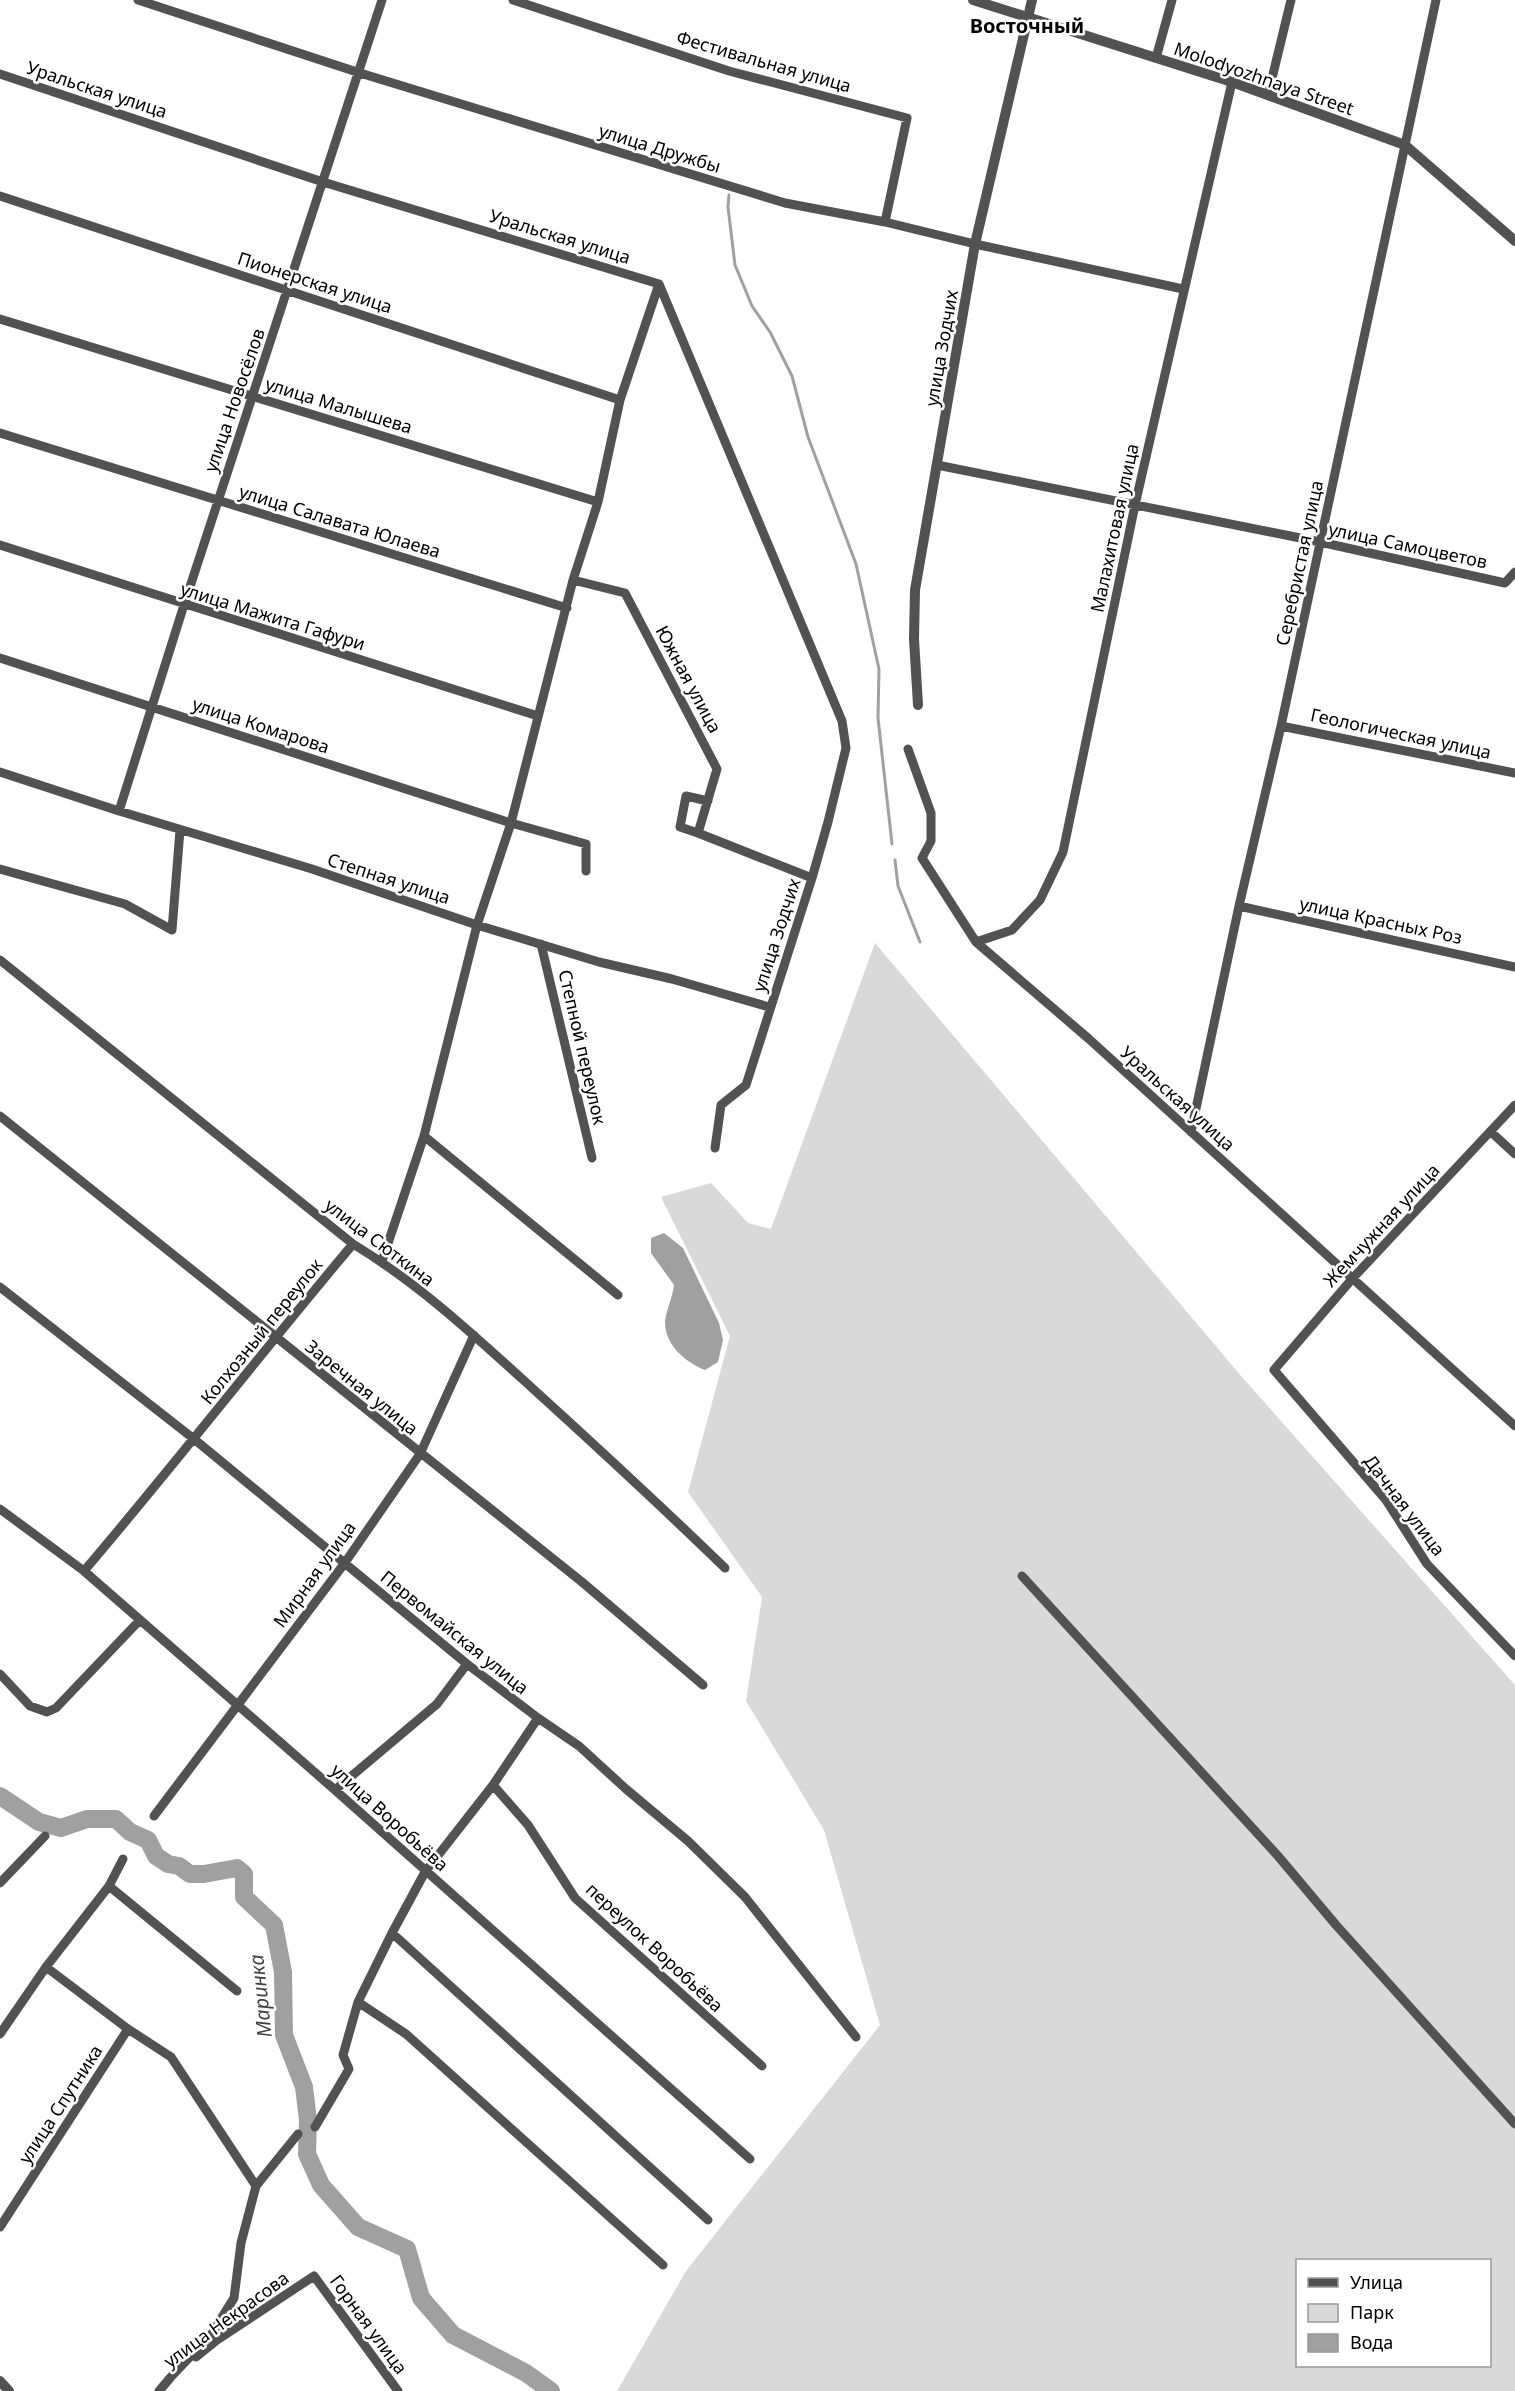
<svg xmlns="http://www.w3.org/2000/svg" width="1515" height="2391" font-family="'Noto Sans',sans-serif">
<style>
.green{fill:#d9d9d9;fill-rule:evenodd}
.water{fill:#a0a0a0}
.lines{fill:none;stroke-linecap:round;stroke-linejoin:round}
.stream{stroke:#a0a0a0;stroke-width:3}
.river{stroke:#a0a0a0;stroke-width:18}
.minor{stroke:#525252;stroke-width:9}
.tertiary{stroke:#525252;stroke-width:10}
.labels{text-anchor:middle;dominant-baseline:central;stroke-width:5;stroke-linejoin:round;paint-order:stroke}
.street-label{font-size:18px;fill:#000;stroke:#fff}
.neighbourhood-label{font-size:20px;font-weight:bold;fill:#000;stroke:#fff}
.water-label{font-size:20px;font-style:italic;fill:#414141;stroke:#fff}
</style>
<rect width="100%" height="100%" fill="#fff"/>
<path class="green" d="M875 943 1242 1377 1515 1685V2391H617L686 2271 880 2025 824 1830 746 1701 762 1597 688 1492 730 1336 661 1197 711 1183 748 1223 771 1229ZM1298 2260H1490V2366H1298Z"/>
<path class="water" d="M664 1233 683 1248 719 1323 723 1340 718 1362 705 1370C685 1362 665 1345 665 1322 665 1314 673 1296 674 1285L651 1253V1238Z"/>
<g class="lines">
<path class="stream" d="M729 195 728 207 735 265 752 306 770 332 792 376 808 437 856 564 879 669 878 718 892 844
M895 860 898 886 920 942"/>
<path class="river" d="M0 1796 39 1822 61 1828 87 1819H116L130 1832 148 1840 156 1856 168 1864 179 1866 190 1874H204L237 1868 244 1874V1897L274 1925 283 1972 284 2035 304 2087 308 2120 307 2154 321 2185 358 2227 407 2249 421 2298 453 2335 526 2373 551 2391"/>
<path class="minor" d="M138 0 360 73 785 203 885 222 975 244 1183 289
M513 0 729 71 907 118 885 222
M1156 58 1172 0
M0 74 323 182 659 284
M1268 95 1291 0
M0 196 620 400
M659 284 842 721 846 748 828 822 812 878 746 1085 721 1105 715 1148
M0 319 598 502
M0 433 567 608
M937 465 1320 542 1505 583 1515 572
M0 545 538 716
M573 580 625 593 717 769 698 833
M0 658 511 823 586 844V871
M1281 726 1515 773
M908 749 931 813V841L922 858 976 942 1089 1039 1515 1426
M0 772 119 811 312 869 477 925 599 962 672 979 769 1007
M708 801 686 796 680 827 698 833 812 878
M119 811 184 605 382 0
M0 869 125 904 172 930 180 830
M1239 906 1515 967
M976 942 1012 930 1040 900 1063 852 1135 505 1232 82
M541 944 592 1158
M0 960 353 1244C418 1283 475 1336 531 1387 596 1446 661 1506 725 1568
M1515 1105 1352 1279 1274 1370 1386 1500 1427 1564 1515 1656
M0 1116 582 1582 703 1685
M1191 1132 1239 906 1281 726 1436 0
M1491 1132 1515 1154
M424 1136 618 1295
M382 1261 424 1136 477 925 511 823 573 580 598 502 620 400 659 284
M0 1287 194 1439 467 1664 538 1718 579 1746 626 1789 688 1841 745 1897 856 2037
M0 1509 84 1571 335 1790 750 2159
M84 1571C176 1463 262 1352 353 1244
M1022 1576 1278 1856 1336 1925 1515 2124
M0 1674 30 1706 47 1712 56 1708 139 1621
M493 1785 528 1825 575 1898 762 2066
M335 1790 437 1704 467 1664
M154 1816 344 1564 420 1454 474 1335
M0 1883 45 1836
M109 1886 237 1991
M392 1933 708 2220
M46 1967 128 2029 171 2057 256 2186 241 2243 234 2298 211 2335 168 2380
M358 2002 406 2034 663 2265
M0 2034 46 1967 109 1886 123 1859
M315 2127 349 2069 343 2055 358 2002 392 1933 425 1872 493 1785 538 1718
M256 2186 298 2134
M0 2227 128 2029
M196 2357 217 2340 314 2276 398 2391
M159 2391 171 2377"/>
<path class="tertiary" d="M973 0 1232 82 1405 145 1515 241
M918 705 914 639 915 590 975 244 1032 0
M0 2381 9 2391"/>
</g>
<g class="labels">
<g class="street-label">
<text transform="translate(764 61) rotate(16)">Фестивальная улица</text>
<text transform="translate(1264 78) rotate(19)">Molodyozhnaya Street</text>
<text transform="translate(97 89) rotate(18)">Уральская улица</text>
<text transform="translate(660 148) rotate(17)">улица Дружбы</text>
<text transform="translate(560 236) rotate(17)">Уральская улица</text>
<text transform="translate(315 282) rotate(18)">Пионерская улица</text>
<text transform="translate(941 348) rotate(-80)">улица Зодчих</text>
<text transform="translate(234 400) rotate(-71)">улица Новосёлов</text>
<text transform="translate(339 405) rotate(17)">улица Малышева</text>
<text transform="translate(340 521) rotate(17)">улица Салавата Юлаева</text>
<text transform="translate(1114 528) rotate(-78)">Малахитовая улица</text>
<text transform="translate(1408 545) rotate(12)">улица Самоцветов</text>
<text transform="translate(1299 563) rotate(-78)">Серебристая улица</text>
<text transform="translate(273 616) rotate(17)">улица Мажита Гафури</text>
<text transform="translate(689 679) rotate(62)">Южная улица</text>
<text transform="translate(261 725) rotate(18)">улица Комарова</text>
<text transform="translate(1401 733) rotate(12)">Геологическая улица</text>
<text transform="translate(389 878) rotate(18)">Степная улица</text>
<text transform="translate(1381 920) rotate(12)">улица Красных Роз</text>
<text transform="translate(776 935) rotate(-72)">улица Зодчих</text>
<text transform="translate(583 1047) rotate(77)">Степной переулок</text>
<text transform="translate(1178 1098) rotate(42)">Уральская улица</text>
<text transform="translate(1381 1225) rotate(-47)">Жемчужная улица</text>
<text transform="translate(380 1242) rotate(37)">улица Сюткина</text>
<text transform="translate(261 1331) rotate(-51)">Колхозный переулок</text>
<text transform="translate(362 1387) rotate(39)">Заречная улица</text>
<text transform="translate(1405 1505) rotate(53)">Дачная улица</text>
<text transform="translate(314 1574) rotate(-54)">Мирная улица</text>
<text transform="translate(455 1632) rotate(39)">Первомайская улица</text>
<text transform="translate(390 1817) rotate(42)">улица Воробьёва</text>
<text transform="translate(655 1947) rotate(43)">переулок Воробьёва</text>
<text transform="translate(60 2104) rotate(-57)">улица Спутника</text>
<text transform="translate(226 2319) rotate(-36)">улица Некрасова</text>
<text transform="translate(369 2324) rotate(54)">Горная улица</text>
</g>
<g class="neighbourhood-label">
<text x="1027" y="25">Восточный</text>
</g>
<g class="water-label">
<text transform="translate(260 1996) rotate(-96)">Маринка</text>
</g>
</g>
<rect x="1296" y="2259" width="195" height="108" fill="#ffffff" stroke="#999999" stroke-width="1.5"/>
<rect x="1308" y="2278" width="30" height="9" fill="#525252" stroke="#999999" stroke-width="1.5"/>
<text x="1350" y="2289" font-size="18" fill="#000000">Улица</text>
<rect x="1308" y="2304" width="30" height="18" fill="#d9d9d9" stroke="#999999" stroke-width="1.5"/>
<text x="1350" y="2319" font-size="18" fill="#000000">Парк</text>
<rect x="1308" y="2334" width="30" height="18" fill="#a0a0a0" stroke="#999999" stroke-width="1.5"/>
<text x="1350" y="2349" font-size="18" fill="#000000">Вода</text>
</svg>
